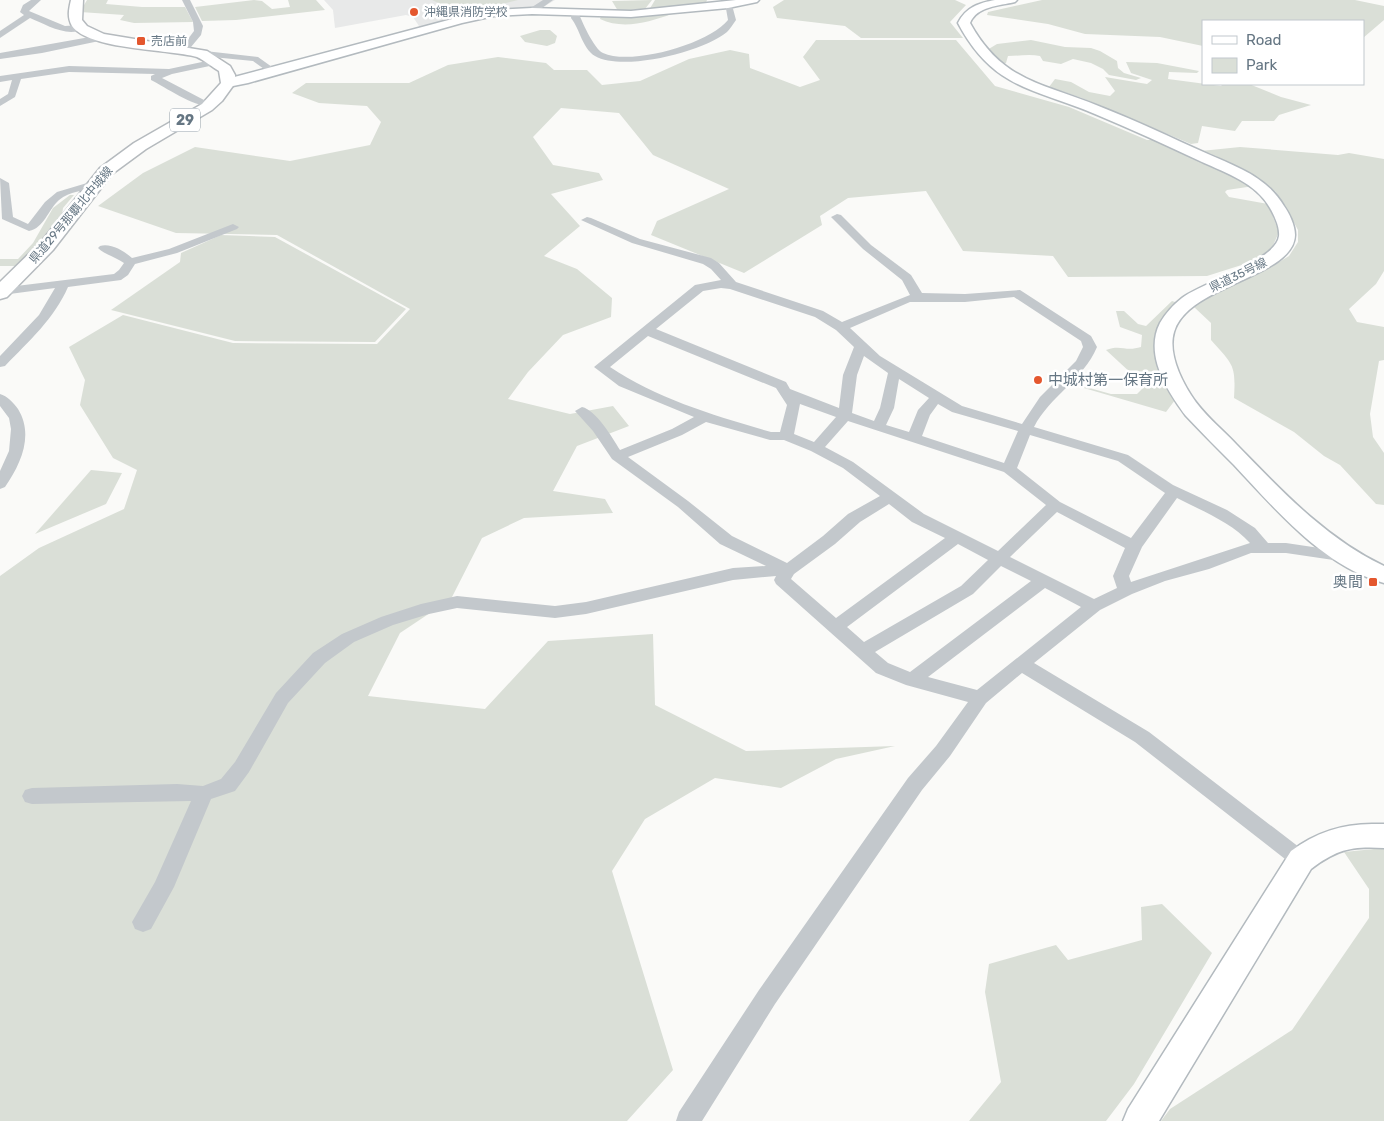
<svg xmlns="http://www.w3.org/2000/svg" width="1384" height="1121" font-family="Rubik,'Noto Sans JP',sans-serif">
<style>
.built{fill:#e8e9e9}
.green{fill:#dadfd7}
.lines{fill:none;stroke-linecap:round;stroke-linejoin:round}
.secondary-casing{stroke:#b3babf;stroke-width:3}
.primary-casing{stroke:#b5babe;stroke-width:3}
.street{fill:#c3c8cc;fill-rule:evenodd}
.secondary{fill:#fff;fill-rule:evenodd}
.primary{fill:#fff;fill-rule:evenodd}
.poi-dot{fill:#e4572e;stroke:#fff;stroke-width:2}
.labels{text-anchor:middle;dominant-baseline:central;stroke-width:5;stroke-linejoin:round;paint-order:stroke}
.far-poi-label{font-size:12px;fill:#657683;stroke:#fff;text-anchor:start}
.far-street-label{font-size:12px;fill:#657683;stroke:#fff}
.shield{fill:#fff;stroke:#939fa8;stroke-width:1}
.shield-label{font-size:14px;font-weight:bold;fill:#657683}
.poi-label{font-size:15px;fill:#657683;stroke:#fff;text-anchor:start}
</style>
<rect width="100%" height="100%" fill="#fafaf8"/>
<path class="built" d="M324 0H555L540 9H527L421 29 413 17 406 15 335 28 333 10Z"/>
<path class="green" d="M87 0H108L106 4 142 7H185L193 22 134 23 120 20 124 15 80 12Z
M254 0 262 1 272 9 290 7 288 0H316L325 10 236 20 202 21 195 7Z
M432 0H518L472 12H457Z
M652 0 645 9 618 11 612 1Z
M655 0H707L705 5 649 10Z
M784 0H955L966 5 950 22 963 38H861L845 26 777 18 773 7Z
M1042 0H1355L1384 6V20L1363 38V21H1203V46L1160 37 1085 34 1048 24 987 15 988 12Z
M667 12 672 14C649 22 623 30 600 19L601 16Z
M540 30H550L557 36 555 43 547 46 525 42 520 36Z
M816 40H956L995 86 1069 107 1147 140H1160L1254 186 1227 190 1225 192 1229 197 1268 204 1279 232 1271 250 1251 262 1207 276 1068 277 1053 256 963 251 926 191 848 198 820 216 822 225 744 273 651 235 657 221 729 189 653 155 619 113 561 108 533 137 553 165 599 173 603 180 551 194 580 226 544 256 577 269 612 298 611 317 563 335 528 372 508 399 570 414 613 406 629 426 577 446 553 491 605 499 613 513 524 518 482 538 451 599 400 633 368 696 485 709 548 641 653 634 655 705 746 751 895 746 836 759 781 788 715 778 645 819 612 871 673 1070 627 1121H0V576L39 548 124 509 137 470 113 458 80 405 85 380 69 347 123 315 233 343 377 344 410 309 277 235 176 233 98 206 143 173 195 147 290 161 370 145 381 122 367 106 319 103 292 93 306 83H409L448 65 498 57 546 63 554 70H587L602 85 640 81 689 59 730 50 749 54 750 68 800 87 820 80 803 57Z
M1031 40 1065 47 1091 48 1100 51 1117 61 1118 68 1124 73 1141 78 1136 80 1109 75 1103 69 1091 63 1073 59 1061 64 1043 61 1040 56C1029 54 1019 56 1008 56L1006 63 1001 65 987 50 997 44Z
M1126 62 1157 63 1199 71 1197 73 1169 72 1168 79 1221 86 1223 84H1249L1281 97 1311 105 1279 115 1274 121H1242L1235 131 1202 126 1198 143 1191 144 1082 98 1049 87 1055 79 1071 82 1089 92 1110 96 1115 91 1105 77 1147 84 1152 80 1131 73Z
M1240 147 1338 155 1349 153 1384 159V271L1376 284 1349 309 1357 322 1384 327V360L1379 361 1370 414 1373 437 1384 453V505L1376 504 1340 465 1324 456 1294 432 1234 398C1236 364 1233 365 1211 340V323L1194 307 1203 299 1276 264 1289 256 1298 242V230L1284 204 1275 191 1260 180 1201 151Z
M70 195H74L63 208 62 215 49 232 16 266H0V259H18L33 243 53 208Z
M221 235 275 237 406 309 375 342 235 341 111 310 180 262 181 253Z
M1172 301 1178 303 1168 316 1175 400 1166 412 1077 386 1075 384 1111 394H1137L1145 386 1106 350C1121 344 1125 352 1141 347L1142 335 1120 327 1116 311H1124L1138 324 1146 326Z
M91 470 122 473 106 504 35 534Z
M1384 848V1121H1161L1170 1109 1292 1030 1369 918V889L1344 852Z
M1162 904 1212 953 1134 1084 1106 1121H969L1001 1082 985 992 989 964 1056 945 1068 960 1142 940 1141 907Z"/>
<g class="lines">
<defs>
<path id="secondary" d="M736 0H759L757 2 728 8 631 17 532 14 494 16 462 23 248 83 228 87 222 83 223 80 456 18 494 10 532 8 631 11Z
M995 0H1017L1015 2C999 6 977 6 970 23 1003 83 1044 83 1101 107 1137 121 1172 138 1208 154 1237 167 1267 177 1284 206 1289 213 1295 225 1295 235 1294 278 1188 284 1174 332 1168 352 1180 378 1191 395 1203 414 1221 428 1236 444 1281 490 1325 538 1384 566V583C1323 566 1276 510 1234 465 1218 449 1202 433 1186 416 1167 391 1144 354 1160 323 1166 313 1173 305 1182 298 1203 282 1276 261 1279 236 1280 227 1274 215 1270 208 1256 183 1226 173 1202 162 1166 145 1131 129 1095 114 1033 88 993 89 958 23 966 7 979 3 995 0Z
M1372 824H1384V848C1352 846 1337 849 1311 869L1159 1121H1123L1128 1109 1291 851C1315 833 1341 824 1372 824Z"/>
<path id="primary" d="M71 0H83L82 20 87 26 104 34 207 51 230 66 235 75V83L222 101 212 110 146 149 112 174 53 250 7 297 0 299V282L41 242 100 168 134 143 202 104 221 83 219 71C212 67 204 60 197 57 168 49 89 50 72 26 67 17 69 9 71 0Z"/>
</defs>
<use href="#secondary" class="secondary-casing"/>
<use href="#primary" class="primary-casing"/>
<path class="street" d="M31 0H41L29 11 65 26 80 25 84 28C69 39 45 24 30 18L0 38V31L24 15 20 12 23 5Z
M182 0H190L203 26 201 35 186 53 183 54 179 51 194 31 193 22Z
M543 0H553L535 13H529V9Z
M725 3 732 5 736 20C733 24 730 29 727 32 703 52 623 72 595 56 582 48 580 29 571 18L572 11H578C581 20 594 49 603 53 631 66 709 44 728 20Z
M101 35 105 38 104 40 42 53 0 59V53Z
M205 51 258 57 279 72 277 74H271L253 61 202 56V52Z
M216 59 219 60V64L172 74 162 78 204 100 214 102V106C196 109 167 88 151 80V76L155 74 69 72 21 79 15 97 0 106V99L8 94 12 80 0 82V76L69 66 169 69Z
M0 178 9 183 13 217 28 224 45 202 57 192 87 183 93 182 98 185 97 187C83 191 70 191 59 200 48 210 44 228 29 231L2 219Z
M837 214 841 215 871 245 911 275 922 293 965 294 1020 290 1091 336 1097 347C1083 380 1050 396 1034 427L1128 455 1173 485 1227 510 1255 528 1268 543H1286L1353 553 1355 557 1353 561 1347 562 1286 553H1251L1209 569 1165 581 1132 594 1100 610 1034 663 1149 732 1308 854 1311 860 1308 866 1301 869 1294 866 1135 742 1022 673 986 703 950 756 922 790 775 1004 702 1121H676L679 1112 759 990 908 778 936 746 968 702 906 685 876 673 776 584 774 580 776 576 733 580 586 614 555 618 457 608 429 614 393 625 354 642 325 663 288 703 249 772 235 791 211 799 174 887 151 929 143 932 135 929 132 922 155 882 191 801 32 804 25 802 22 796 25 790 32 788 177 784 203 786 221 779 235 762 276 693 313 653 342 634 381 617 421 604 457 596 555 606 586 602 733 568 766 566 720 544 678 507 612 459 593 431 575 411 582 407C596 410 612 437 620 450L672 429 694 417 619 386 594 367 695 285 721 280 711 269 703 264 632 243 581 220 587 217 591 218 640 239 711 258 719 263 736 282 823 311 842 322 910 295 902 280 863 249 831 217ZM721 288 730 289 815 317 836 330 854 347 843 375 839 408 790 389 786 382 656 329 703 291ZM1014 297 1081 341 1083 347 1076 361 1040 397 1022 424 962 406 880 356 850 328 910 302H965ZM648 336 776 388 787 405 780 432H771C716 416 657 399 610 367ZM864 356 888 373 880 408 874 421 852 413 857 375ZM899 379 929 398 918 410 909 432 886 425 894 408ZM800 404 836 417 814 442 794 434ZM938 404 952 412 1018 431 1004 463 922 436 930 415ZM848 421 1004 472 1046 505 998 551 924 514 853 462 825 447ZM706 422 770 440H784L811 451 843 468 880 496 848 514 823 536 787 563 732 536 688 501 628 457 682 435ZM1030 435 1118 461 1165 493 1131 538 1060 502 1017 468ZM1177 498C1202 511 1231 522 1250 543L1131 582 1129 576 1142 547ZM889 504 912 522 945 538 836 618 791 579 794 574 835 544 860 522ZM1057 512 1125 548 1113 576 1117 588 1094 599 1010 557ZM958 544 988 560 961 586 864 642 847 627ZM1001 566 1031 581 910 672 888 663 875 652 973 594ZM1045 588 1081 607 977 690 928 677Z
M233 224 239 227 237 229 177 253 135 264 128 275 121 280 68 287C54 319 29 341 5 366L0 367V356L39 315 55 288 2 295 0 294V288L114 274 119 270 124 263C116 257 105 255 98 248L100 246C111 243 124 251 132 258L169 249Z
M0 394C7 396 14 403 18 409 34 435 21 464 5 487L0 489V471L9 451 11 429 9 418 0 406Z"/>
<use href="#secondary" class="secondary"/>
<use href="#primary" class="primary"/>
</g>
<g class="poi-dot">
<circle cx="414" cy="12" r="5"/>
<rect x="136" y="36" width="10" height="10" rx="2.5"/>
<circle cx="1038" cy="380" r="5"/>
<rect x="1368" y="577" width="10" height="10" rx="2.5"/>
</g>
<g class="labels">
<g class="far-poi-label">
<text x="424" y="12">沖縄県消防学校</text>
<text x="151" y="41">売店前</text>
</g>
<g class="far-street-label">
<text transform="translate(71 215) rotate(-50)">県道29号那覇北中城線</text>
<text transform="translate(1238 275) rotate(-26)">県道35号線</text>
</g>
<rect class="shield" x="170" y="108.5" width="30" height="23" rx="4"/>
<g class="shield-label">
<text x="185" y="120">29</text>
</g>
<g class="poi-label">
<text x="1048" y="380">中城村第一保育所</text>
<text x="1363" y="582" text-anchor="end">奥間</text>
</g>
</g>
<rect x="1202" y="20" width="162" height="65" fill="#ffffff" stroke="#c1c8cd"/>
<rect x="1212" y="36" width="25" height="8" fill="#ffffff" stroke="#c1c8cd"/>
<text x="1246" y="45" font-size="15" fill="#657683">Road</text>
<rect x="1212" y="58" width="25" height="15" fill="#dadfd7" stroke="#c1c8cd"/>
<text x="1246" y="70" font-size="15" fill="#657683">Park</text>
</svg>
